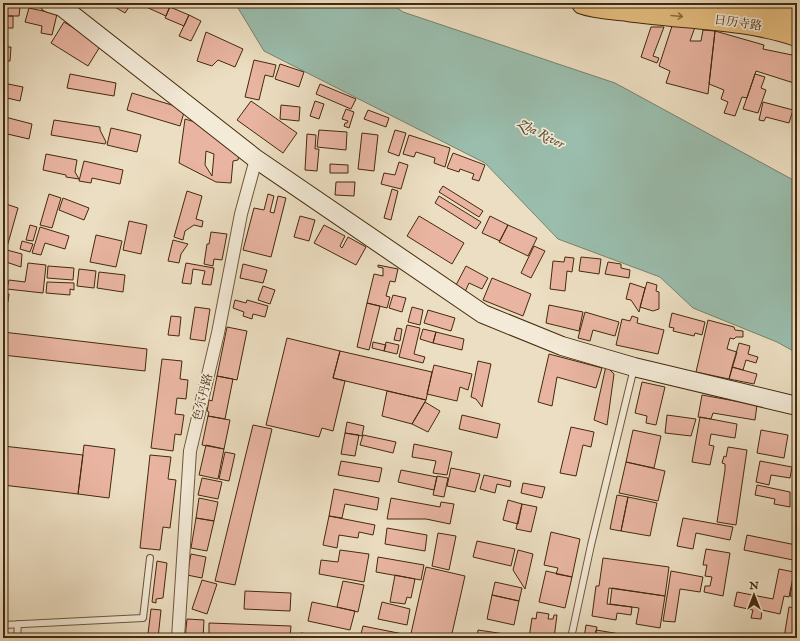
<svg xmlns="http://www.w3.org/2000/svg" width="800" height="641" font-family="'IM FELL English','Noto Serif SC',serif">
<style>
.water{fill:#9abdad;stroke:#78826c}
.building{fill:#e9b5a2;stroke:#442a0b;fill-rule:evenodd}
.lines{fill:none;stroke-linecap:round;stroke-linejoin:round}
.lane-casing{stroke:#6e5739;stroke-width:8}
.street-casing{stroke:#6e5739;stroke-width:14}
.secondary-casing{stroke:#442a0b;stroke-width:20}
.highway-casing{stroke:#442a0b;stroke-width:24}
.lane{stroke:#f3ead7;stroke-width:6}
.street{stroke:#f3ead7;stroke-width:12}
.secondary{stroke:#f3ead7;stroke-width:18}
.highway{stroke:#e6bf81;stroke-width:22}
.oneway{stroke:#8d6d40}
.labels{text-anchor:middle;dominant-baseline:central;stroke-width:3.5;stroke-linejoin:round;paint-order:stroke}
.street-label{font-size:12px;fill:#442a0b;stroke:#f3ead7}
.water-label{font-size:13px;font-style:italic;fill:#5a4f34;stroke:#f3ead7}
</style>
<rect width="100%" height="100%" fill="#ecdec2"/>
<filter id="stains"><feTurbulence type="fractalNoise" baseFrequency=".005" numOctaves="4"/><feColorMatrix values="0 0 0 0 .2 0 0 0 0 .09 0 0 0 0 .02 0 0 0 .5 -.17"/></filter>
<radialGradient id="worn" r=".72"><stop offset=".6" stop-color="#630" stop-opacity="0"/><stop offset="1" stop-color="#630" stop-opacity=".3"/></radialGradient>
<path class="water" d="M235 3H390L403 12 615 83 797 182V353L777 342 693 308 660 277 558 239 485 163 264 51Z"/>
<path class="building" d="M108 3H122L129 7 125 13Z
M145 3H171L166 16 144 6Z
M790 3H797V14L788 11Z
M3 7H20L19 16H3Z
M170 7 189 15 184 26 165 18Z
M29 8 57 14 52 35 41 33 42 26 25 22Z
M189 15 201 21 191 41 179 36Z
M3 16H13V28H3Z
M64 22 101 45 88 66 51 43Z
M672 26 695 27 690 41H701L703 30 715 31 708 94 666 83 670 71 659 66Z
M651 27H664L653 56 659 58 657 63 641 57Z
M715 31 764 45 763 49 797 56V84L756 71 747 98 742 97 735 116 724 113 728 102 721 99 724 90 709 84Z
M206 32 243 49 235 67 218 60 212 66 197 61Z
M3 47H11L10 61H3Z
M254 60 276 65 273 77 265 75 259 100 245 97Z
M280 64 304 72 299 87 275 79Z
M70 74 116 83 114 96 67 88Z
M755 74 765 77 761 88 766 90 758 113 743 109Z
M3 83 23 87 20 101 3 97Z
M320 84 356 99 351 109 316 94Z
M132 93 185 109 180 126 127 110Z
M251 101 297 133 283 153 237 120Z
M315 101 324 104 319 119 310 116Z
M763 102 793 110 789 123 766 117 764 121 759 120Z
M281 105 300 107 299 121 280 119Z
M346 109 354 112 349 128 344 126 345 123H347L348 121 342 119Z
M368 110 389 118 386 127 364 119Z
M5 117 32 124 29 139 3 133Z
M185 119 205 125 240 151 238 160 233 161 231 183 216 182 179 163ZM206 151 214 154 212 176 205 165Z
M54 120 100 127V130L106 142 105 144 51 135Z
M111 128 141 135 137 152 107 145Z
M319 130 347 132 346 150 317 147Z
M395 130 406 133 399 156 388 152Z
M362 133 378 135 374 171 358 169Z
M307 134 316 135 315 149H319L317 171 305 170Z
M409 135 450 148 445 167 434 163 435 158 416 152 414 157 403 154Z
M453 153 485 165 479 181 472 179 474 174 460 169 459 172 447 168Z
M46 154 77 160 75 172 79 179 66 177V175L43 170Z
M84 161 123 170 120 184 92 178 91 183 79 181Z
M399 162 408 165 401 189 381 184 384 173 395 175Z
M330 164 348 165V173H330Z
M3 175 8 177 4 190H3Z
M336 182H355L354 196 335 195Z
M443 186 483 211 479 217 439 192Z
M392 189 398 191 391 220 384 218Z
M187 191 202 196 196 219 203 221 202 227 194 225 185 231 183 240 174 237Z
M49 194 61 198 52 228 40 225Z
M268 194 274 196 270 212 274 213 278 196 286 198 271 257 243 250 254 208 264 210Z
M439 196 481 222 476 229 435 203Z
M63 198 89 208 84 220 59 210Z
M3 203 18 208 7 247 3 246Z
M300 216 315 220 309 241 294 237Z
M419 216 464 243 452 264 407 236Z
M490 216 508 225 500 241 482 233Z
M129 221 147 225 141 254 123 250Z
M30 225 37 227 33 241 26 240Z
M324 225 345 236 340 246 342 248 348 237 366 247 356 265 314 243Z
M508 225 537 238 528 256 499 242Z
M40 227 69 236 65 249 45 243 41 255 32 253Z
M211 232 227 234 222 260 214 259 213 266 204 264 207 244H209Z
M96 235 122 241 116 267 90 262Z
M173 240 188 244 181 254 179 263 168 261Z
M22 241 33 244 30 252 20 249Z
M534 246 545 251 531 278 521 273Z
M3 249 22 254 21 267 3 261Z
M565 257 574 258 572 272 567 271 565 291 550 289 553 261 564 262Z
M581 257 601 259 599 274 579 271Z
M608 262 621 264V268L630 270 629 278 605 274Z
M28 263 46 265 43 293 7 289 9 280 25 282Z
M186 263 214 268 211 285 202 284 205 271 193 269 191 284 182 283Z
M243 264 267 270 263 283 240 278Z
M378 265 398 269 395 282 390 281 386 296 390 297 387 308 367 303 374 274 383 276V268L378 267Z
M48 266 74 268 73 280 47 278Z
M466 266 488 278 482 289 469 283 465 292 455 287Z
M79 269 96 271 94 288 77 286Z
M99 272 125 275 123 292 97 288Z
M492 278 531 294 523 316 483 300Z
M47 282 74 283V290L70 289V295L46 293Z
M647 282 657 285 656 291 659 292V309L653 311 640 307Z
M630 283 645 288 639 312 631 300 626 299Z
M263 286 275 290 270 304 258 300Z
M3 293 9 294 8 302 3 301Z
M393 295 406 298 402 312 389 308Z
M235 300 246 303 247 300 268 306 265 317 253 314 252 319 243 316 244 312 233 308Z
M367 303 380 306 369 350 357 347Z
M549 305 583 312 579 331 546 323Z
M195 307 210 309 205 341 190 339Z
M412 307 423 310 420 325 408 322Z
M428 310 455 318 451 331 424 323Z
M585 312 619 322 615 336 593 330 590 341 578 338Z
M672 313 705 322 702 335 695 333 694 336 673 331 674 328 669 327Z
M171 316 181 317 179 336 168 335Z
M632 316 638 318 637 323 664 330 658 354 616 345 622 319 630 321Z
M708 320 734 327 735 330 743 331V337H736L734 339 730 338 727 349 737 352 729 379 696 372Z
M407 325 420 328 414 354 425 357 423 363 399 357Z
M227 327 247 331 237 380 217 376Z
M397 328 402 329 400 341 394 340Z
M423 329 436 332 433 343 420 339Z
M3 332 147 349 145 371 3 355Z
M436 332 464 339 462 350 433 343Z
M287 338 340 351 333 378 345 381 333 431 322 428 319 437 266 425Z
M373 342 386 345 384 351 372 348Z
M386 342 399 345 397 354 384 351Z
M739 343 750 346 748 354 758 357 756 363 746 360 743 370 732 367Z
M340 351 432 372 426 400 333 378Z
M549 354 602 368 596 388 557 377 552 406 538 402Z
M162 359 182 361 180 379 188 380 186 399 177 398 175 414 184 415 181 435 175 434 173 451 151 448Z
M478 361 491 364 482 407 476 399 471 397Z
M434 365 472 374 468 390 460 387 457 401 427 394Z
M606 366 614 374 607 425 594 420Z
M732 367 757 374 754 384 729 379Z
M217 376 233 379 225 419 208 416 209 412 207 411 209 400 212 401Z
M642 382 665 387 656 425 646 423 647 416 635 413Z
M387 391 426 400 412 424 382 416Z
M702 395 757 405 755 420 713 413 711 419 698 417Z
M425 402 440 411 428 432 412 424Z
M462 415 500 424 497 438 459 429Z
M667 415 696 419 691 436 665 433Z
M208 416 230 420 224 449 202 445Z
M700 417 737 424 735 438 711 434 709 445 714 446 710 465 692 462Z
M347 422 364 426 362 436 345 433Z
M253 425 272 429 235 585 215 581Z
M571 427 594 432 591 447 583 445 576 476 560 473Z
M633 430 661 436 654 468 626 462Z
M761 430 788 435 784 458 757 453Z
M345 433 359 435 355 456 341 454Z
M363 435 396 442 393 453 360 445Z
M414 444 452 452 447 475 433 473 436 461 412 457Z
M84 445 115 449 109 498 78 494Z
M206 445 224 449 218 479 199 475Z
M3 446 83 455 78 494 3 485Z
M728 447 747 450 736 525 717 522 725 470V464L722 463 724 456 726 457Z
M225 452 235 454 229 481 219 479Z
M150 455 171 457 168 479 176 480 170 528 163 527 160 550 140 548Z
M341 461 382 468 379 482 338 475Z
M760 461 792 467 790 478 771 475 769 485 756 482Z
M626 462 665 471 658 501 619 493Z
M451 468 480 474 475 492 447 486Z
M401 470 437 477 434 490 398 482Z
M484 475 511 481 510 487 497 484 495 493 480 489Z
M437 476 448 478 444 497 433 495Z
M202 478 222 482 218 499 198 495Z
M523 483 545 487 542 498 521 493Z
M757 485 790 492V507L774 504 775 499 755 495Z
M334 489 379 498 377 510 345 504 342 518 329 516Z
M617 495 628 497 621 531 610 529Z
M628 497 657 503 650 536 621 531Z
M199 498 218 502 214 521 196 518Z
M391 498 440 507 441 502 454 504 450 524 426 519H387Z
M508 500 522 504 518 524 503 520Z
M522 504 537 507 531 532 516 529Z
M329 516 375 525 373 535 359 532 358 538 339 535 337 548 323 545Z
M196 518 214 521 207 551 191 548Z
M683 518 733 527 730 540 696 533 693 549 677 546Z
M387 528 427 535 425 551 385 544Z
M551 532 580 539 572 577 556 574 558 568 544 565Z
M438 533 456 536 449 570 432 566Z
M747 535 796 545 793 560 744 550Z
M477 541 515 549 511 566 473 557Z
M706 549 730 553 723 596 704 592 705 586H710L712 577 705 576 707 565H703Z
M340 550 369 554 364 582 319 574 321 560 338 562Z
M518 550 533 554 525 589 513 570Z
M191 554 206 557 202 578 187 575Z
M378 557 424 565 421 580 376 572Z
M603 558 669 567 665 596 609 588 607 604 632 607 631 615 617 613 616 620 592 616 596 586H599Z
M157 561 167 563 163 598 156 599V603L152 602Z
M426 567 465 576 451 638H410Z
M779 569 794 572 789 597 784 596 780 614 762 610 761 619 751 618 753 610 734 606 737 592 773 599Z
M546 571 572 577 565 608 539 602Z
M671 571 703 577 700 592 680 589 675 622 663 621Z
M794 572H797V582L793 581Z
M395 575 415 579 411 598 407 597 405 604 390 602Z
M202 580 217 584 207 614 192 609Z
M343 581 364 585 358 612 337 607Z
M793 581 797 582V597L790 596Z
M495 582 522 588 519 601 492 595Z
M612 588 665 596 660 628 636 624 639 608 610 604Z
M245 591 291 593 290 611 244 609Z
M492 595 519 601 514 625 487 619Z
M312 602 355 611 350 630 308 621Z
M382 602 410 609 407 625 378 619Z
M789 607 797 608V638H784Z
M151 609 161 610 158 638H143V634H148Z
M537 612 549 614 548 619H553L554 615H557L554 638H529L532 618 536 619Z
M187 619 204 620 203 638H185Z
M209 623 291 626 290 638 209 637Z
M586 625 597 627 595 638H584Z
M363 626 408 635 407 638H360Z
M478 630 518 636V638H477Z
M596 630 620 634 619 638H615V636L607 635 606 638H595Z
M301 633 343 638H301Z
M620 634 644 638H619Z"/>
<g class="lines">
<defs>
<path id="lane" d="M3 625 143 618 150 558
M17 638 18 624
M571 638 591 545 634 368"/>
<path id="street" d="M178 638 190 451 218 333 241 214 256 159"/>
<path id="secondary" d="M49 3 62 7 256 159 483 314 562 346 634 367 797 406"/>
<path id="highway" d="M583 3C597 8 614 8 628 10 683 18 745 17 797 35
M729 3 771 12 797 22"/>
</defs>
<use href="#lane" class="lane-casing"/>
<use href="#street" class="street-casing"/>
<use href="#secondary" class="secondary-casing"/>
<use href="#highway" class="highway-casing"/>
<use href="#lane" class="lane"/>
<use href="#street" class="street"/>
<use href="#secondary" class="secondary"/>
<use href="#highway" class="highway"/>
</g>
<defs><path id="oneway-shaft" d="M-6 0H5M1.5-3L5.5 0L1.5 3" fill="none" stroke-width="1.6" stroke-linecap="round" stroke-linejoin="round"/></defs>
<use class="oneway" href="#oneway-shaft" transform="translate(677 16) rotate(5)"/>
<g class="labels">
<g class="street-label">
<text transform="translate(738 23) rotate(8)">日历寺路</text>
<text transform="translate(203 397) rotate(-76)">色尔丹路</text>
</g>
<g class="water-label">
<text transform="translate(541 134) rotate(27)">Zha River</text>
</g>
</g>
<rect width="800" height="641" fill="none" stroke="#ecdec2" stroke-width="16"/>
<rect x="4" y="4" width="792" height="633" fill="none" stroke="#442a0b" stroke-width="2"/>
<rect x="8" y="8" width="784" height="625" fill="none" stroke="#442a0b"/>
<g transform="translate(754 595)" stroke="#f3ead7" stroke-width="3" paint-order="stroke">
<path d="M0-3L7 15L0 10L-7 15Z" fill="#442a0b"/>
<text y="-6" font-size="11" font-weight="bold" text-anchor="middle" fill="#442a0b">N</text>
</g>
<rect width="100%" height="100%" filter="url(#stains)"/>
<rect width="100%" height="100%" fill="url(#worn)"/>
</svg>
